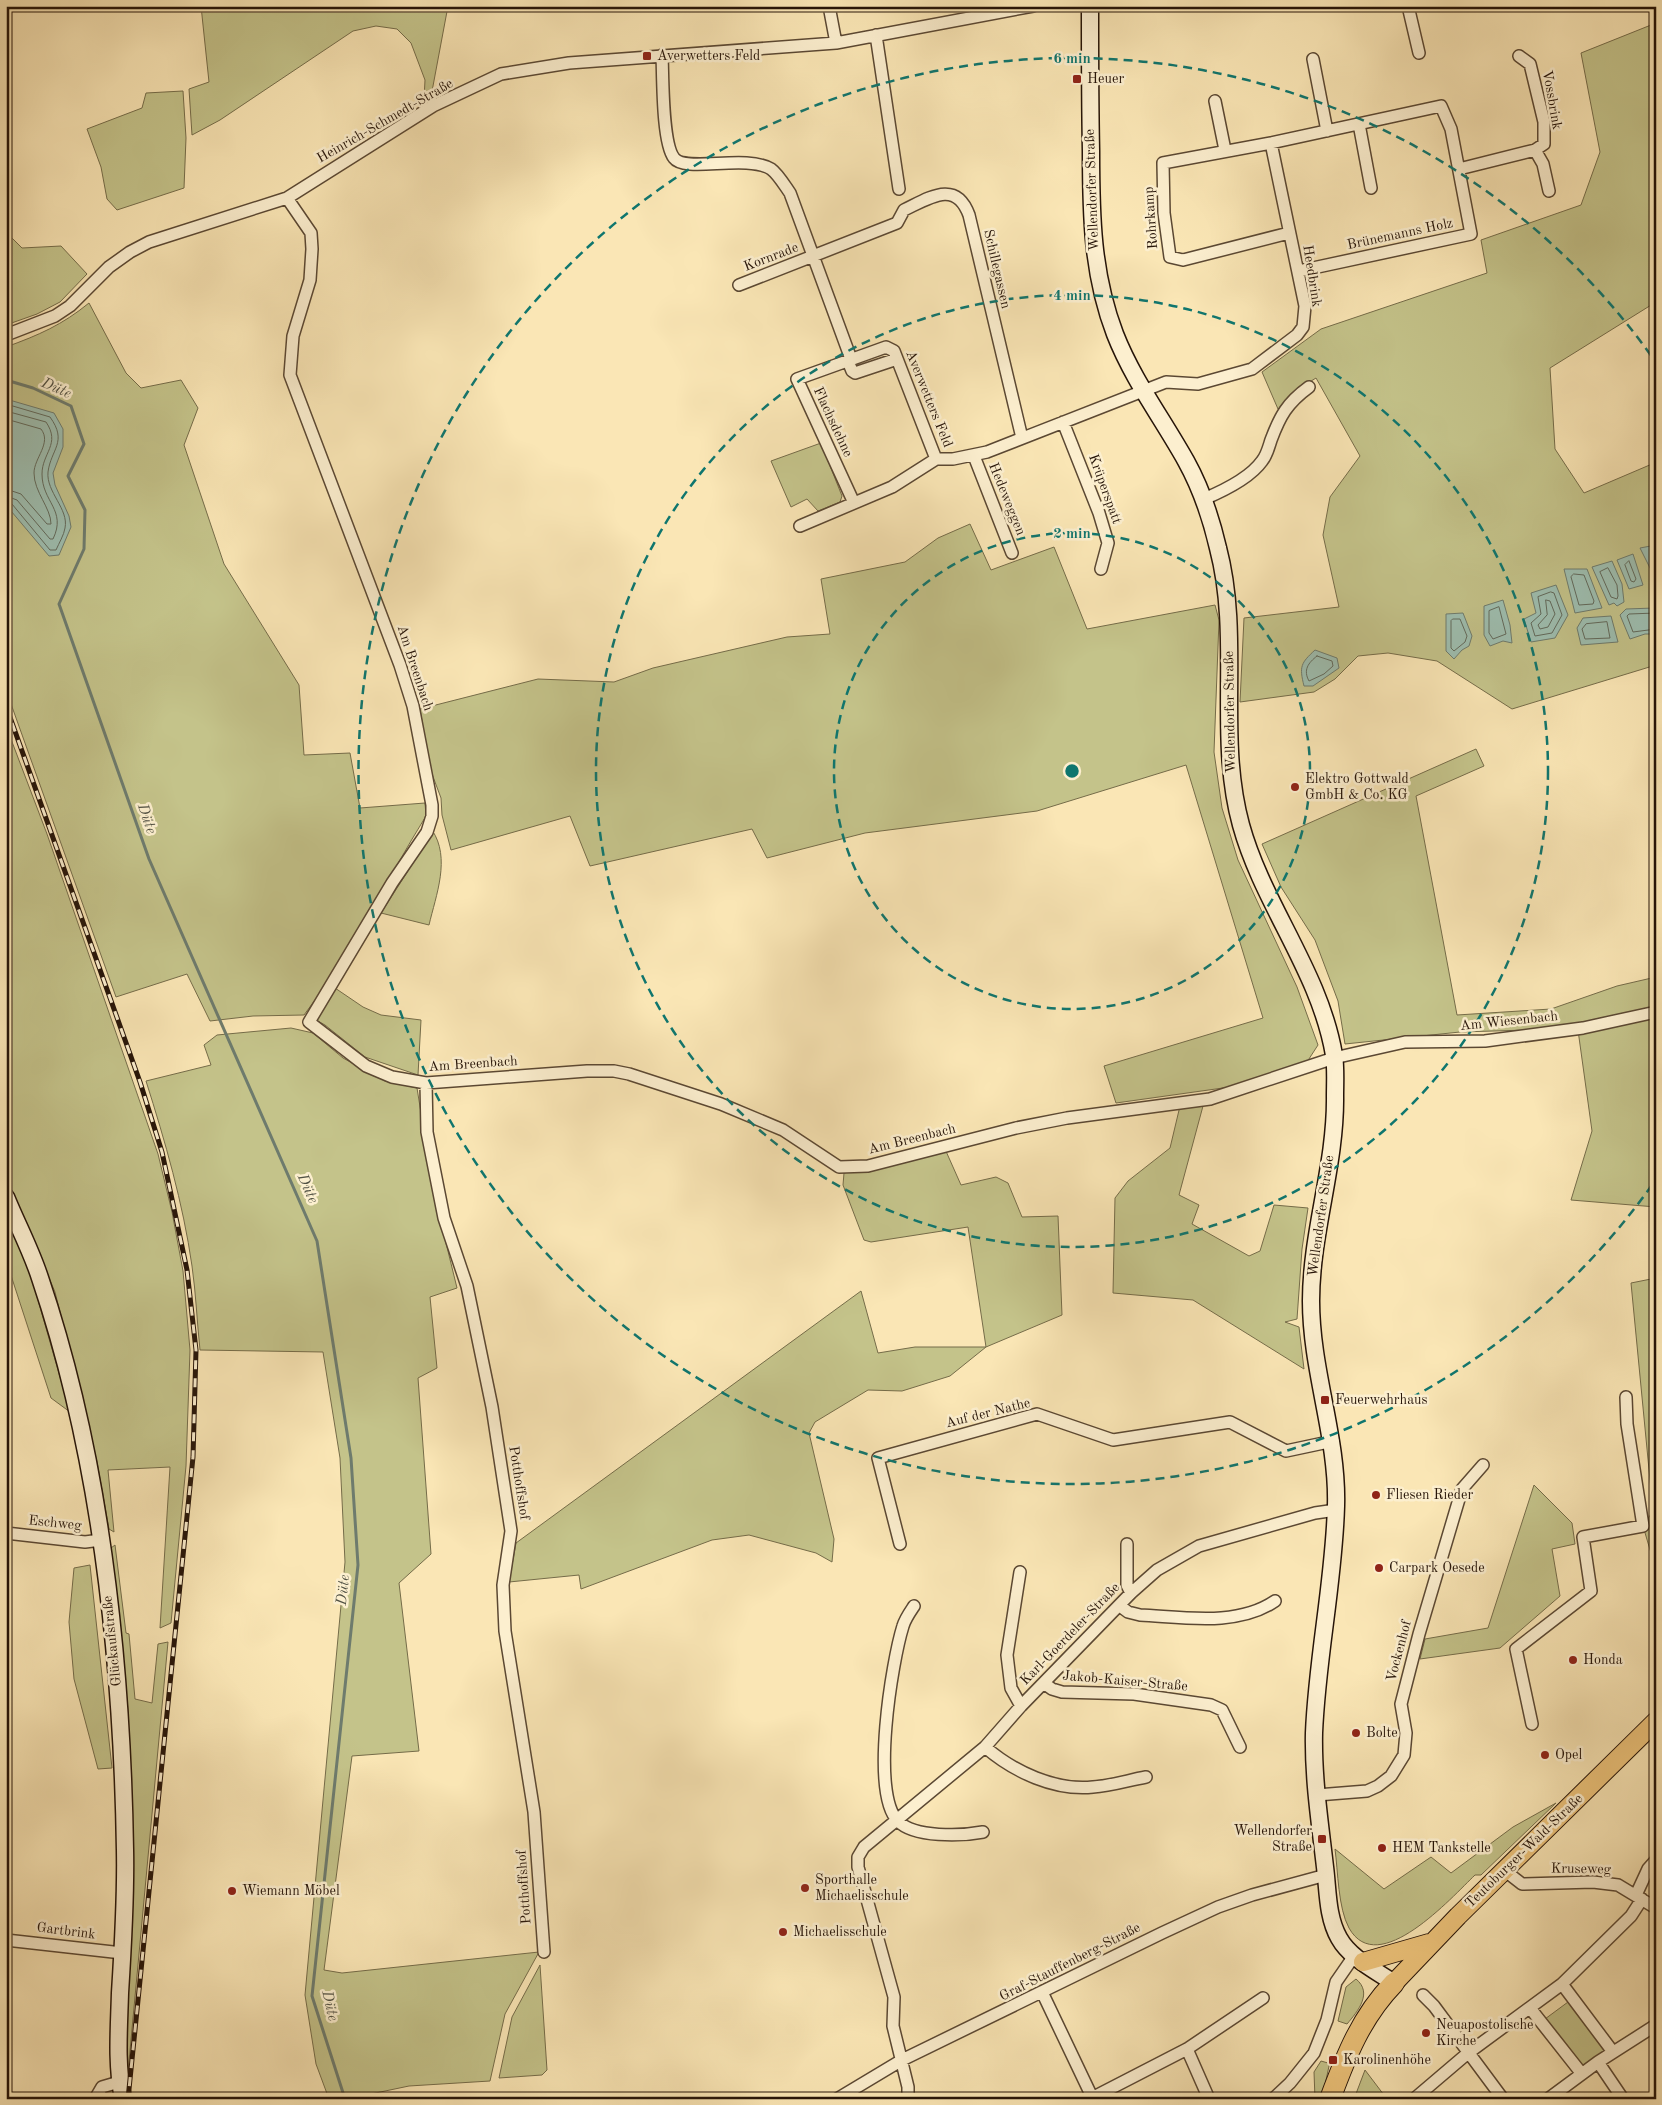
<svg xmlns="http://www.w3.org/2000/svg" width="1662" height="2105" font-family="'Old Standard TT',serif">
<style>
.green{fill:#c4c38a;stroke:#756c49}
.water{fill:#9ebfb1;stroke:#6e7b6d}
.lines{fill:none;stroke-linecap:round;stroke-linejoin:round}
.shore{stroke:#626a5c;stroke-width:1}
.stream{stroke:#6e7b6d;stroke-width:3}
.street-casing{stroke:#5b4833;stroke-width:14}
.secondary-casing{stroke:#261408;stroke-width:19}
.primary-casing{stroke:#261408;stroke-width:20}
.highway-casing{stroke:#261408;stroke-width:22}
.street{stroke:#fcefcf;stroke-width:11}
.secondary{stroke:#fcefcf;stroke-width:16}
.primary{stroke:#edc37a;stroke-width:18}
.highway{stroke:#edc37a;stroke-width:20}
.rail-casing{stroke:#261408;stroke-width:5}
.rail{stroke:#fcefcf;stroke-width:3;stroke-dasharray:9;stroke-linecap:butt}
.ring{fill:none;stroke:#0f766e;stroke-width:2.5;stroke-dasharray:9 6}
.poi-dot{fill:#8f2418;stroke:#fcefcf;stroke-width:2}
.labels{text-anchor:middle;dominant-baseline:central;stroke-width:5;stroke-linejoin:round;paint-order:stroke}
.poi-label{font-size:14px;fill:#261408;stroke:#fcefcf;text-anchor:start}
.street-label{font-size:14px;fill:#261408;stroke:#fcefcf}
.water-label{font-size:15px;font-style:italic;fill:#505043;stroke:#fcefcf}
.centre{fill:#0f766e;stroke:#fcefcf;stroke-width:2.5}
.ring-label{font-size:15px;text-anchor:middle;font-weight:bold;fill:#0f766e;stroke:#fcefcf;stroke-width:5;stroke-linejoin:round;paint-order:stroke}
</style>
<rect width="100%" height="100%" fill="#fae6b5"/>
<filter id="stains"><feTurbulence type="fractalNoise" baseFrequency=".004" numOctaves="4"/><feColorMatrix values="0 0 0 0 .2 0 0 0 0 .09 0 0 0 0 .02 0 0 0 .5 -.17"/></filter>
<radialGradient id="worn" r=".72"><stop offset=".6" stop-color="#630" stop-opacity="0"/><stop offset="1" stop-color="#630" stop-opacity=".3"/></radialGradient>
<path class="green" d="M201 6H448L430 102 424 100 425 80 411 43 397 29 376 26 353 31 220 120 192 135 189 89 209 82Z
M1656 23V302L1550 368 1555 449 1584 493 1652 464 1656 466V665L1512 709 1437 661 1388 653 1358 656 1335 679 1314 692 1240 702 1244 618 1339 607 1323 535 1330 497 1360 456 1316 378 1295 391 1278 409 1262 372 1321 329 1487 273 1481 240 1581 205 1600 152 1581 53Z
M183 91 186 138 184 188 117 210 107 199 101 167 87 129 142 108 146 93Z
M6 232 22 248 61 246 87 274 60 302 37 314 6 325Z
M89 303 126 373 141 388 181 380 198 408 184 445 224 564 299 685 304 755 350 753 360 808 425 803 426 816C385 882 352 953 304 1015L253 1016 210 1021 187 974 116 997 6 690V347C39 335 62 325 89 303Z
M821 443 842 496 840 502 818 511 807 499 791 507 771 461Z
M970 524 991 570 1054 547 1087 629 1215 605 1219 620 1214 752 1222 808 1238 860 1297 987 1318 1045 1307 1062 1237 1086 1116 1103 1104 1066 1263 1018 1186 765 1037 811 865 833 767 858 752 829 590 866 570 816 451 850 442 815 441 798 429 766 420 709 538 679 614 682 653 668 787 637 830 634 821 579 905 562 938 538Z
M6 726 47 834 158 1154 172 1212 183 1271 190 1350 186 1466 171 1623 160 1628 170 1467 108 1470 114 1532 109 1529 97 1462 55 1292 6 1177Z
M1476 749 1484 766 1416 796 1457 1015 1551 1009 1617 986 1656 977V1207L1571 1200 1592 1131 1577 1023 1528 1030 1460 1032 1345 1044 1338 1001 1315 940 1281 887 1262 844Z
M432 830C451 858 436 895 429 925L381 913 422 849Z
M335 988 363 1007 381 1015 421 1020 418 1075 365 1057 325 1025 314 1019Z
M291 1028 313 1033 343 1058 385 1081 417 1088 434 1194 457 1288 430 1297 437 1368 418 1378 431 1554 399 1583 419 1751 352 1756 324 1970 342 1973 539 1952 505 2014 490 2081 409 2086 366 2095V2099H329L316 2064 305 1995 345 1562 340 1458 323 1352 200 1350C197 1322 196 1294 192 1266 183 1203 165 1141 146 1081L211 1065 204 1045 217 1035Z
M1180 1106H1203L1179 1195 1199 1205 1192 1224 1249 1256 1260 1251 1274 1205 1308 1208 1302 1249 1297 1319 1285 1322 1299 1327 1304 1369 1193 1300 1113 1293 1115 1198 1128 1181 1170 1148Z
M945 1149 961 1185 996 1177 1008 1183 1022 1217 1058 1216 1062 1315 986 1347 950 1376 902 1391 868 1390 815 1422 809 1433 834 1539 832 1562 816 1553 749 1535 712 1540 581 1589 579 1575 509 1582 516 1543 861 1291 878 1353 915 1347H986L968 1227 871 1242 864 1240 843 1185 844 1173Z
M6 1212 28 1265 70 1412 51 1398 6 1260Z
M1656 1278V1570L1643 1526 1653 1511 1631 1283Z
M1534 1485 1572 1523 1575 1544 1552 1549 1560 1596 1500 1648 1420 1659 1425 1639 1488 1628Z
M115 1545 126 1633 129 1634 135 1699 152 1703 158 1644 168 1642 127 2083 123 2067 129 1753 128 1710 111 1548Z
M90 1565 112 1768 98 1769 74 1679 69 1622 74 1568Z
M1556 1803 1481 1875H1475C1452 1897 1378 1980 1349 1928 1338 1908 1338 1871 1335 1849L1384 1889 1431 1857 1451 1873 1513 1827Z
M540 1965 547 2070 542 2075 499 2078 512 2017Z
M1356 1979C1373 1993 1358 2011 1347 2024L1338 2021 1346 1987Z
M1568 2002 1606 2051 1584 2068 1545 2019Z
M1321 2061 1328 2063 1329 2066 1322 2099H1315L1314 2072Z
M1365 2070 1387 2099H1354Z"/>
<path class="water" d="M6 399 54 413 63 429V447L53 473 55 485 69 516 71 527 59 555 49 556 6 505Z
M1656 545V570H1651L1640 548Z
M1633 554 1643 585 1629 589 1617 560Z
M1612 561 1622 584 1624 602 1617 606 1614 603 1609 605 1592 567Z
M1564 569H1587L1602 608 1575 613Z
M1556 585 1568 615 1555 638 1531 642 1524 619 1536 613 1531 593Z
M1503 600 1510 625 1512 643 1503 641 1490 646 1484 635V606Z
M1654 608 1656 634H1645L1630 639 1620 615 1626 609Z
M1463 613 1472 636 1469 646 1462 650 1454 659 1446 651V614Z
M1611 616 1618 642 1581 645 1577 628 1583 618Z
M1315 650 1337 658 1339 668 1313 686H1304C1299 666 1301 663 1315 650Z"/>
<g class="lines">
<path class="shore" d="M6 404 50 417C68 442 51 449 48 472 46 492 69 509 65 528 64 535 59 543 56 550H50L12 504 6 503
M6 411 46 422C61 444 42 453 42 474 42 502 67 510 53 539H50L17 500 6 496
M6 419 41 429C52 443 34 458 34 473 34 492 51 508 51 524H47L21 494 6 489
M1629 561 1636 579 1634 582 1631 581 1625 565Z
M1608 568 1617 585 1618 596 1617 599 1611 597 1600 572Z
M1574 574 1584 575 1594 601 1593 604 1579 605 1571 577Z
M1551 592 1554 593 1562 615 1552 633 1535 636 1531 623 1541 614 1538 597Z
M1546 600 1550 601 1555 614 1548 627 1540 629 1538 625 1547 615Z
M1499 607 1506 634 1493 639 1489 633V611Z
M1656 613 1629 614 1627 616 1633 632 1656 629
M1453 619H1460L1467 636 1465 642 1454 651 1451 648V621Z
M1607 622 1610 638 1585 639 1582 629 1586 624Z
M1317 656 1332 661 1333 666 1324 674 1309 681C1303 670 1308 663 1317 656Z"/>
<path class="stream" d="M6 380 33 388 71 406 84 444 68 476 85 510 84 549 59 604 149 859 317 1241 351 1458 358 1565 312 1996 345 2099"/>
<defs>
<path id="street" d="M829 6 836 43
M1408 6 1419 53
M876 35 899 189
M662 55C663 76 662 143 674 158 685 173 746 154 771 169 778 174 785 186 790 193L851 359
M1313 59 1327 131
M1215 101 1225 150
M1359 124 1371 188
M1535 150 1543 164 1549 191
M1459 169 1535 150 1544 144V122L1530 64 1519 56
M287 198 311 233 312 249 310 280 293 336 290 375 400 665 413 706 432 805V816L427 832 392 883 309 1022 366 1066 392 1077 426 1083 587 1071H614L629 1074 721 1104 783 1130 839 1167 868 1166 1016 1128 1067 1118 1210 1099 1334 1058 1405 1042 1485 1041 1583 1028 1656 1012
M1289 233 1183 260 1170 257 1164 213 1163 163 1271 143 1441 106 1451 129 1471 234 1299 271
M739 285 897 223 904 210C929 198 956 179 969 215L1022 438
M6 335 55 316 70 306 109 267 130 252 149 242 287 198 433 106 501 74 569 63 836 43 1033 6
M848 361 852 371 855 373 897 359
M1063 422 1099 513 1108 543 1101 569
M974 456 1012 553
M1204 499C1223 491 1250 478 1262 461 1267 455 1269 446 1271 440 1280 416 1287 403 1309 387
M854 503 797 379 886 347 894 351 936 459H953L987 452 1166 382 1198 384 1252 369 1297 335 1303 327 1305 306 1271 143
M800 526 892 487 936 459
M426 1083 427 1132 444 1218 467 1286 492 1407 511 1531 503 1585 505 1631 534 1812 544 1952
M6 1533 85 1542 101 1540
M900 1544 878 1458 1037 1414 1113 1440 1230 1422 1286 1451 1333 1441
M1127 1544V1585L1131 1593
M1020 1572 1007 1655 1011 1688 1021 1706
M914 1606C910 1612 905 1619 903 1626 892 1661 870 1794 898 1821 914 1838 962 1836 983 1832
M1120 1606 1128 1612 1140 1615C1183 1617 1237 1627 1275 1601
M1045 1684 1052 1689 1062 1692 1134 1694 1211 1705 1222 1710 1240 1747
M1532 1724 1516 1649 1591 1591 1583 1537 1643 1526 1627 1424 1626 1397
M985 1747C1014 1772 1055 1791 1093 1787 1111 1786 1129 1780 1146 1777
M1317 1795 1367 1791 1378 1786 1391 1776 1404 1755 1406 1733 1401 1704 1419 1634 1462 1489 1483 1465
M1504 1870 1522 1884 1593 1882 1618 1885 1656 1908
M1636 1895 1648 1869 1656 1860
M6 1940 122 1953
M1562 1984 1613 2052
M1042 1992 1093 2099
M1423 1995 1434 2006 1503 2099
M1530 2008 1582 2074
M1187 2049 1209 2099
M1598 2062 1623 2099
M95 2099 102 2087 119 2082
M837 2099 902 2060 1162 1933 1218 1907 1252 1895 1326 1875
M908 2099V2087L893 2026 894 1997 858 1867V1857L864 1847 985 1747 1021 1706 1131 1593 1157 1570 1199 1546 1315 1513 1336 1510
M1090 2099 1187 2049 1263 1998
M1273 2099 1290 2083 1314 2053 1327 2020 1336 1982 1354 1956
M1414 2099 1468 2053 1562 1984 1631 1916 1642 1899
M1548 2099 1598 2062 1656 2025"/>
<path id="secondary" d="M1090 6C1090 55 1090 103 1091 151 1091 215 1092 274 1115 334 1133 380 1162 418 1186 461 1201 488 1211 518 1218 548 1242 639 1216 734 1241 825 1263 905 1320 972 1334 1055 1336 1068 1335 1083 1335 1096 1336 1165 1311 1232 1311 1301 1311 1371 1338 1437 1336 1506 1334 1582 1317 1657 1314 1733 1313 1778 1320 1823 1325 1867 1328 1890 1327 1917 1339 1938 1350 1958 1375 1970 1394 1983
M6 1197C17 1224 31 1250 40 1278 101 1458 122 1661 125 1850 126 1898 123 1946 120 1993 119 2029 116 2063 123 2099"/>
<path id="primary" d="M1363 1962 1429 1943
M1394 1983 1458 1916 1656 1721"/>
<path id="highway" d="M1330 2099C1346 2056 1361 2017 1394 1983"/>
</defs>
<use href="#street" class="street-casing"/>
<use href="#secondary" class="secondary-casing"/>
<use href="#primary" class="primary-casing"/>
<use href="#highway" class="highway-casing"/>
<use href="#street" class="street"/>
<use href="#secondary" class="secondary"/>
<use href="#primary" class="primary"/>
<use href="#highway" class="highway"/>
<defs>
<path id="rail" d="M6 706 140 1082 162 1152 187 1270 196 1350 193 1457 128 2099"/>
</defs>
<use href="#rail" class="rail-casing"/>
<use href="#rail" class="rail"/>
</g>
<g class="ring">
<circle cx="1072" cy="771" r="238"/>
<circle cx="1072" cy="771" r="476"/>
<path d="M1652 1185A713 713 0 1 1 1652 357"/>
</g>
<g class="poi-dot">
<rect x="642" y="51" width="10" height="10" rx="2.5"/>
<rect x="1072" y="74" width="10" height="10" rx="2.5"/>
<circle cx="1295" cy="787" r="5"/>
<rect x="1320" y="1395" width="10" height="10" rx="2.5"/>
<circle cx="1376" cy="1495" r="5"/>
<circle cx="1379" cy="1568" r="5"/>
<circle cx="1573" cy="1660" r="5"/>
<circle cx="1356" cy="1733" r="5"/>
<circle cx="1545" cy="1755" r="5"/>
<rect x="1317" y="1834" width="10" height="10" rx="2.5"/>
<circle cx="1382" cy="1848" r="5"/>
<circle cx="805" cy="1888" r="5"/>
<circle cx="232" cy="1891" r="5"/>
<circle cx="783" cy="1932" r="5"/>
<circle cx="1426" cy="2033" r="5"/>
<rect x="1328" y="2055" width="10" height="10" rx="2.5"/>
</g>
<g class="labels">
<g class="poi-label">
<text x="657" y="56">Averwetters Feld</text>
<text x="1087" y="79">Heuer</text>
<text x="1305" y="779">Elektro Gottwald<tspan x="1305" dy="16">GmbH &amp; Co. KG</tspan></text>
<text x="1335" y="1400">Feuerwehrhaus</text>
<text x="1386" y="1495">Fliesen Rieder</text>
<text x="1389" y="1568">Carpark Oesede</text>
<text x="1583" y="1660">Honda</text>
<text x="1366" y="1733">Bolte</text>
<text x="1555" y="1755">Opel</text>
<text x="1312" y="1831" text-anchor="end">Wellendorfer<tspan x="1312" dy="16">Straße</tspan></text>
<text x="1392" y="1848">HEM Tankstelle</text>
<text x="815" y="1880">Sporthalle<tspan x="815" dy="16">Michaelisschule</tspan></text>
<text x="242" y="1891">Wiemann Möbel</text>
<text x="793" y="1932">Michaelisschule</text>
<text x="1436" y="2025">Neuapostolische<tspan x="1436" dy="16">Kirche</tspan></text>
<text x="1343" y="2060">Karolinenhöhe</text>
</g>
<g class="street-label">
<text transform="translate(1552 100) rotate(80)">Vossbrink</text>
<text transform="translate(385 121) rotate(-30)">Heinrich-Schmedt-Straße</text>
<text transform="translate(1092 190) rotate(-92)">Wellendorfer Straße</text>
<text transform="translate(1151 218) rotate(-94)">Rohrkamp</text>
<text transform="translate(1400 234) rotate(-12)">Brünemanns Holz</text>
<text transform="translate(771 257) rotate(-21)">Kornrade</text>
<text transform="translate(997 269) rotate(77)">Schillegassen</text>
<text transform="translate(1312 276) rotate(81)">Heedbrink</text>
<text transform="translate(929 399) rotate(68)">Averwetters Feld</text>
<text transform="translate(833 422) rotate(65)">Flachsdehne</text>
<text transform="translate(1105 489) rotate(70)">Krüperspatt</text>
<text transform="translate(1007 499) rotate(68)">Hedeweggen</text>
<text transform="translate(415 668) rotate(72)">Am Breenbach</text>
<text transform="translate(1230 712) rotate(-91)">Wellendorfer Straße</text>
<text transform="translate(1509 1021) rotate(-6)">Am Wiesenbach</text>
<text transform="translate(473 1064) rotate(-4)">Am Breenbach</text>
<text transform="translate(912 1139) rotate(-14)">Am Breenbach</text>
<text transform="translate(1321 1216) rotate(-82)">Wellendorfer Straße</text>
<text transform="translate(988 1413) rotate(-14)">Auf der Nathe</text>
<text transform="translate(519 1483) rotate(81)">Potthoffshof</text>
<text transform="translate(55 1523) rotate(6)">Eschweg</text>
<text transform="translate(1070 1634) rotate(-46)">Karl-Goerdeler-Straße</text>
<text transform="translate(112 1641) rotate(-96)">Glückaufstraße</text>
<text transform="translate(1399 1651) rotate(-75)">Vockenhof</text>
<text transform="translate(1125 1681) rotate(5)">Jakob-Kaiser-Straße</text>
<text transform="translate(1524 1851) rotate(-44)">Teutoburger-Wald-Straße</text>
<text transform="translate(1581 1869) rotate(1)">Kruseweg</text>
<text transform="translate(524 1887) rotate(-94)">Potthoffshof</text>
<text transform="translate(66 1931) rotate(7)">Gartbrink</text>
<text transform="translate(1070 1962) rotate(-27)">Graf-Stauffenberg-Straße</text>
</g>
<g class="water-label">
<text transform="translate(56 389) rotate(24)">Düte</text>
<text transform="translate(146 819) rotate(71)">Düte</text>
<text transform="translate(307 1189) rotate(66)">Düte</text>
<text transform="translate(344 1590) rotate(-84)">Düte</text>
<text transform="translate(329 2006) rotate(77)">Düte</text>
</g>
</g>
<circle cx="1072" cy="771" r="8" class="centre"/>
<g class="ring-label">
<text x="1072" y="63">6 min</text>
<text x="1072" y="300">4 min</text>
<text x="1072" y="538">2 min</text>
</g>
<rect width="1662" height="2105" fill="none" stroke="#fae6b5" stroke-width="25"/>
<rect x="8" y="8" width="1647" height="2090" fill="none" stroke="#261408" stroke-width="2.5"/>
<rect x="12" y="12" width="1637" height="2080" fill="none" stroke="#261408"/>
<rect width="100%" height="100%" filter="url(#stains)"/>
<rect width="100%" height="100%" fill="url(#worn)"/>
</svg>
